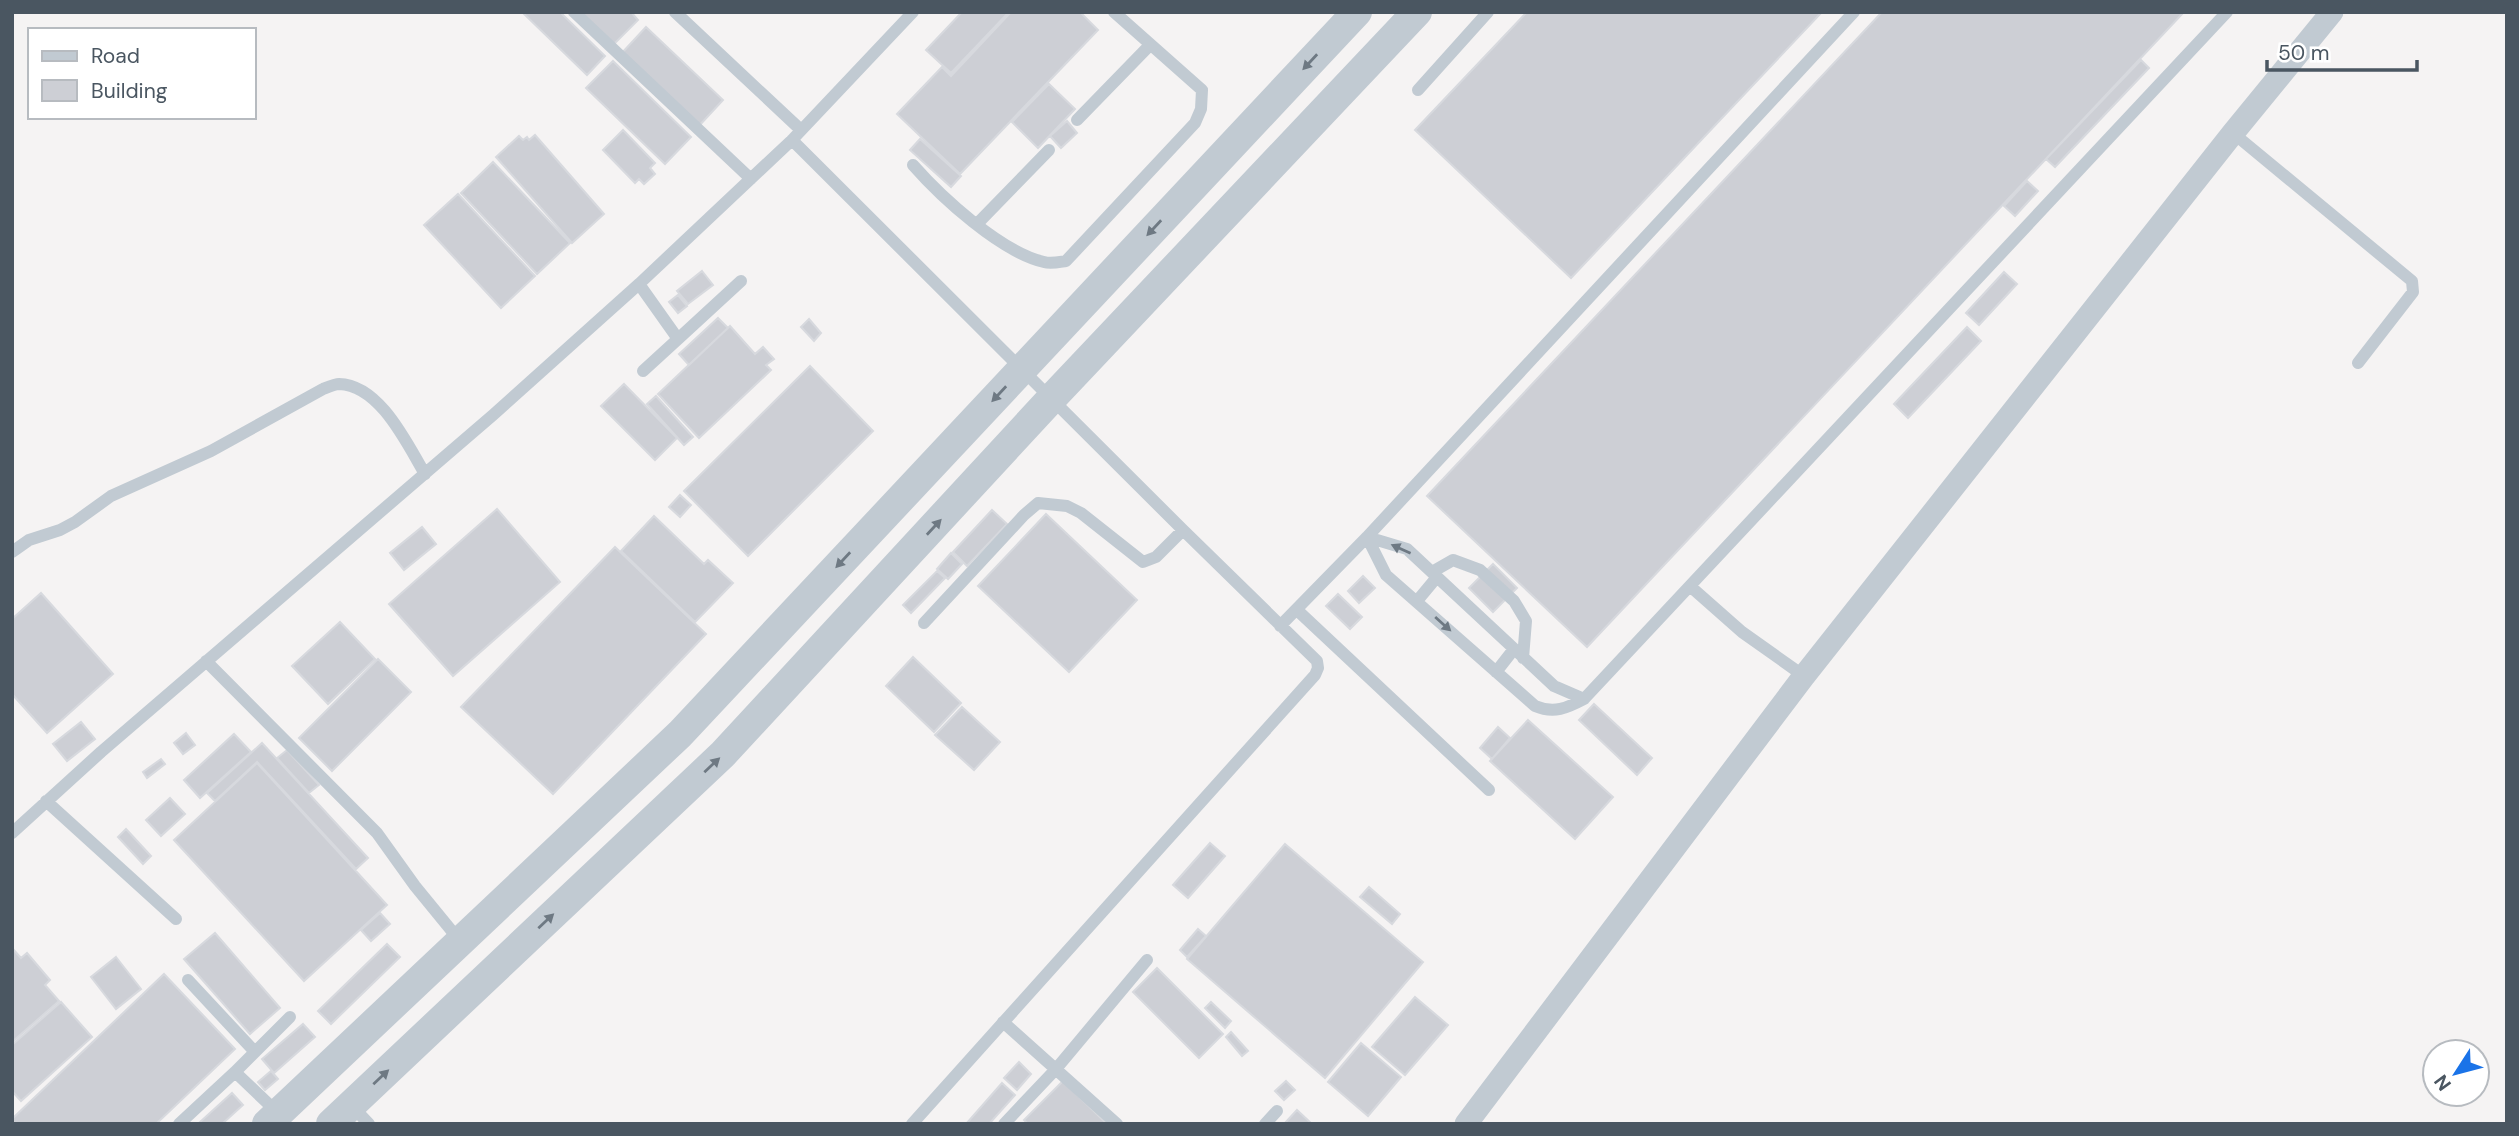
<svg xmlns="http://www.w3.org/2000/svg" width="2519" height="1136" font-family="'DM Sans',sans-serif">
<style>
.building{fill:#cdcfd5;stroke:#d7d9de;stroke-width:2}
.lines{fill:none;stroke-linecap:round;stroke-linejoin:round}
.service{stroke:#c1cad2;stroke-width:12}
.minor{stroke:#c1cad2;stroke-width:23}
.tertiary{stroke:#c1cad2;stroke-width:30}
.oneway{fill:#6e7983}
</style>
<rect width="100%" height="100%" fill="#f5f3f3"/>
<path class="building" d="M522 12H560L605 56 587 75Z
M576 12H631L638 20 611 47Z
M962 12H1009L951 73 926 50Z
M1011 12H1080L1098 30 960 174 897 114 942 67 951 76Z
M1527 12H1822L1571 278 1415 130Z
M1882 12H2184L1587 647 1427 496Z
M646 27 723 100 697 128 620 55Z
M2141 60 2149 68 2055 167 2046 159Z
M613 61 691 137 665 164 586 88Z
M1049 84 1075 109 1038 148 1012 122Z
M1067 121 1077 133 1061 148 1050 136Z
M623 130 655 163 650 168 655 174 644 184 639 179 635 183 603 150Z
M535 135 604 214 572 243 496 157 519 136 523 140 527 137 529 140Z
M920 139 961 176 951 187 910 150Z
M493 162 570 243 537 274 461 193Z
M2027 181 2038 191 2015 216 2004 206Z
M458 194 535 276 501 308 424 225Z
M702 271 713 285 688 304 677 291Z
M2004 272 2017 284 1979 325 1966 313Z
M678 295 687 306 678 313 669 302Z
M718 318 728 328 689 365 679 354Z
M809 319 821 333 814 341 801 327Z
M730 326 755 354 763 347 774 359 766 365 771 370 699 438 658 394Z
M1967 327 1981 341 1908 418 1894 404Z
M810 366 873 431 748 556 684 491Z
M624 384 677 438 655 460 601 406Z
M656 396 693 437 684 445 647 404Z
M680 495 691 505 680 517 669 507Z
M497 509 560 582 453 676 389 604Z
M992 510 1007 524 967 566 953 552Z
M1046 514 1137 600 1069 672 978 586Z
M654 516 704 564 708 560 733 583 695 622 621 551Z
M422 527 436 544 404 570 390 553Z
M615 547 706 634 553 794 461 707Z
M951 553 962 564 948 579 937 569Z
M1493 564 1517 588 1493 612 1469 588Z
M937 571 945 578 911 613 903 605Z
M1363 576 1375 588 1359 603 1348 591Z
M41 593 113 674 47 733 12 694V619Z
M1338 594 1362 617 1350 629 1326 606Z
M340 622 375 659 328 704 292 666Z
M913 657 961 703 934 732 886 686Z
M378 659 411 692 332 771 299 738Z
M1594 704 1652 758 1637 775 1579 720Z
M962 707 1000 742 974 770 935 735Z
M1528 720 1613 797 1575 839 1490 761Z
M81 722 95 739 67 761 53 744Z
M1498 727 1510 738 1492 759 1480 748Z
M186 733 195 745 183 754 174 743Z
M234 734 251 752 200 798 184 780Z
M262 743 368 858 356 869 257 762 215 801 207 793Z
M287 750 319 785 309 793 277 758Z
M161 759 165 764 147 778 143 772Z
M257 763 387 905 304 981 174 840Z
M170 798 185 814 161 836 146 820Z
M126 829 151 856 143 864 118 837Z
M1210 843 1225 856 1188 898 1173 885Z
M1285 844 1423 962 1325 1078 1187 959Z
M1369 887 1400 914 1392 924 1360 897Z
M380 913 390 924 371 941 361 930Z
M1198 929 1206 936 1187 957 1180 950Z
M215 933 280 1008 250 1034 184 959Z
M387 944 400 957 331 1024 318 1011Z
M12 948 21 958 27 953 50 980 45 985 59 1001 12 1042Z
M116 957 141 989 116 1009 91 977Z
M1157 968 1223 1034 1199 1058 1133 992Z
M164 974 235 1049 156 1124H12V1119Z
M1415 997 1448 1025 1405 1075 1372 1047Z
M61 1002 92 1037 21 1101 12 1091V1045Z
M1211 1002 1231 1021 1225 1028 1205 1008Z
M303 1024 315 1037 274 1073 262 1059Z
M1231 1032 1248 1051 1242 1056 1226 1037Z
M1361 1043 1401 1077 1368 1116 1328 1082Z
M1019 1062 1031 1074 1017 1090 1004 1078Z
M271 1071 278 1079 265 1090 258 1082Z
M1063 1081 1107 1124H1028L1024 1120Z
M1286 1081 1295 1090 1284 1100 1275 1091Z
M1002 1083 1015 1095 989 1124H966Z
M232 1093 243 1105 222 1124H202L200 1122Z
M1297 1110 1312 1124H1284Z"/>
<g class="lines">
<path class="service" d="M574 12 751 179
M675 12 801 130
M1418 90 1488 12
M1077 120 1150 45
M2233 133 2412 281 2413 292 2358 363
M792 140 1183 530 1317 661 1318 668 1315 675 912 1124
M913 165C942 198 1001 252 1044 262 1051 264 1059 262 1066 261L1195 123 1201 109 1202 90 1114 12
M977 224 1049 150
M639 284 678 339 643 371
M678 339 741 281
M1367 537 1386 575 1535 706C1554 714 1567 708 1584 699L2227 12
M1367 537 1407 549 1554 686 1584 699
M12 552 29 540 60 530 75 522 111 496 211 451 323 389C328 387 335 384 339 384 380 385 407 444 425 474
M1432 572 1453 560 1480 570 1514 601 1526 621 1523 658
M1691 587 1742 632 1804 676
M1417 601 1437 577
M1297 610 1489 790
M924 623 1024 515 1038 503 1067 506 1081 513 1143 562 1156 557 1183 530
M1280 626 1367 537 1854 12
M206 661 377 833 415 886 460 941
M1496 672 1514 649
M46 801 176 919
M12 833 101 752 493 415 639 284 792 140 913 12
M188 980 255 1052
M1003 1022 1117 1124
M235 1072 290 1017
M351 1105 369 1124
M179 1124 235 1072 278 1113
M1004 1124 1056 1069 1147 960
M1265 1124 1277 1111"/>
<path class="minor" d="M1466 1124 1804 676 2233 133 2332 12"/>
<path class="tertiary" d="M267 1124 680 734 1357 12
M331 1124 723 754 1052 398 1417 12"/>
</g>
<defs><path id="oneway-solid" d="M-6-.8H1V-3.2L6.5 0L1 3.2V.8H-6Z" transform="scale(1.75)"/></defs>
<g class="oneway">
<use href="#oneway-solid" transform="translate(1310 62) rotate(133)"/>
<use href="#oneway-solid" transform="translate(1154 228) rotate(133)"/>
<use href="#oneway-solid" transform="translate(999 394) rotate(133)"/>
<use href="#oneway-solid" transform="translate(934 527) rotate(-47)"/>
<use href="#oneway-solid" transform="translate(1401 549) rotate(-156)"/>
<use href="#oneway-solid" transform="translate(843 560) rotate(133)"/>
<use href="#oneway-solid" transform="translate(1443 624) rotate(42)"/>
<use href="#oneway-solid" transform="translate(712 765) rotate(-43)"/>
<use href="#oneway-solid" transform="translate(546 921) rotate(-43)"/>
<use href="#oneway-solid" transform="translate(381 1077) rotate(-43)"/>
</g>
<rect width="2519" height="1136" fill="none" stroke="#4a5661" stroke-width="28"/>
<rect x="28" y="28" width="228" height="91" fill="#ffffff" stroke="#b7bbc0" stroke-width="2"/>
<rect x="42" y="51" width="35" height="10" fill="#c1cad2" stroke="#b7bbc0" stroke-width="2"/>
<text x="91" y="63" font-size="21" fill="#4a5661">Road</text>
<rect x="42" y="80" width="35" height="21" fill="#cdcfd5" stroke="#b7bbc0" stroke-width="2"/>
<text x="91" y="98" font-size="21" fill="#4a5661">Building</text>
<g transform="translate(2456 1073) rotate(234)"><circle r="33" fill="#ffffff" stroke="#b7bbc0" stroke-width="2"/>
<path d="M0-5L12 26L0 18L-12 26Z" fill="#1a73e8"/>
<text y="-10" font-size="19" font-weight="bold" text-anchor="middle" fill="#4a5661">N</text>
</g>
<path d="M2267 60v10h150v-10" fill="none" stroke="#4a5661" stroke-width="3.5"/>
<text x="2278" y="60" font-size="21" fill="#4a5661" stroke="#ffffff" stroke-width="5" paint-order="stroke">50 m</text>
</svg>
